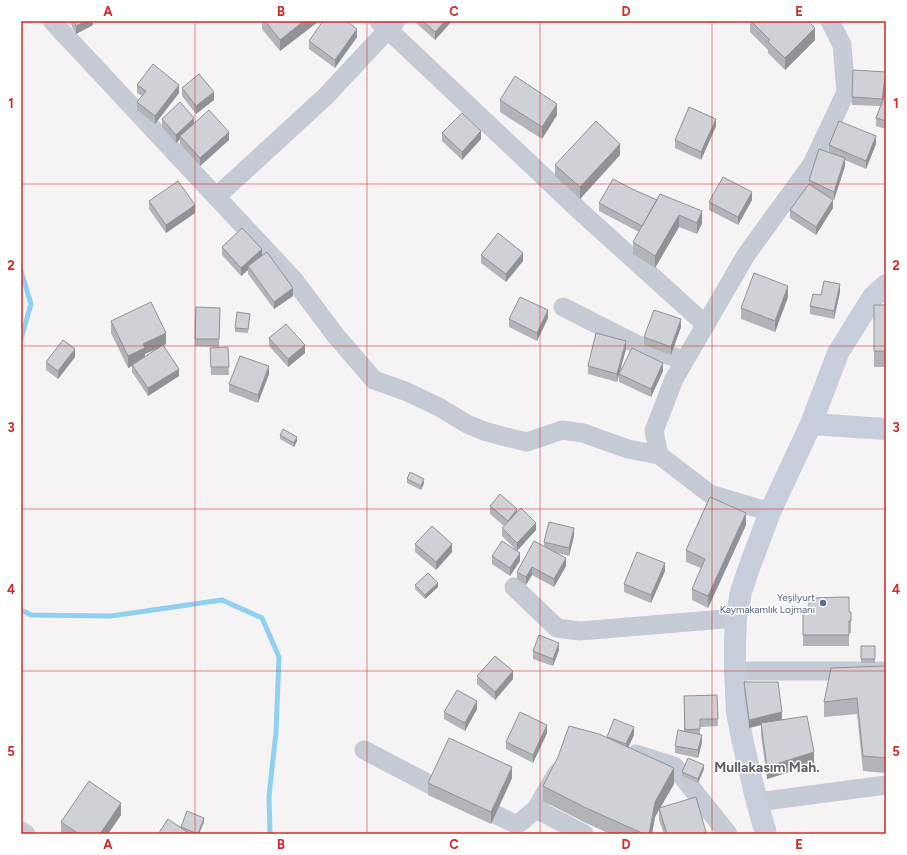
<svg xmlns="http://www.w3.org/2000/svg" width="907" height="855" font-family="Figtree,sans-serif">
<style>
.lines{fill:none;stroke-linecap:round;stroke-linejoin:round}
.stream{stroke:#8fd0ee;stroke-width:5}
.street{stroke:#c4cbd4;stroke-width:19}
.secondary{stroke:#c6cddb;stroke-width:22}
.wall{fill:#b2b4b9;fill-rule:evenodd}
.shaded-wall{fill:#919296}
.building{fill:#cfd1d7;stroke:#919296}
.grid{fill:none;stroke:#d62828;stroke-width:1;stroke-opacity:0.55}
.service-dot{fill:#5c6f8a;stroke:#fff;stroke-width:1.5}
.labels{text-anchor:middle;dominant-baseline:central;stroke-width:3;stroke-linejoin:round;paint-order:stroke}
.service-label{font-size:10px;fill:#4e5e75;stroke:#fff;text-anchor:end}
.district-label{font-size:14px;font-weight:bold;fill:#5f6268;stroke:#fff}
.neatline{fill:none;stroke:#d62828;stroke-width:1.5}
.grid-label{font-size:13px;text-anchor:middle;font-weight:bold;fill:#d62828}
</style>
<rect width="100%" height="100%" fill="#f5f3f3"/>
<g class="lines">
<path class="stream" d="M21 271 31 304 21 339
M21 610 31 615 111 616 222 600 262 618 279 657 276 732 269 796 270 834"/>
<path class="street" d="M52 21 294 280 336 336 374 380 405 391 439 407 467 424 484 431 502 436 527 442 562 430 583 433 628 449 659 455
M379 21 580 211 706 325
M216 197 326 96 396 21
M563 307 646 349 685 360
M770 512 710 494 659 455 654 431 674 379 746 255 812 164 846 92 842 45 830 21
M514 587 557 628 580 631 736 618
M735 671H886
M364 750 431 785 483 808 517 825 536 809 557 773
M636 754 674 766 728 834
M757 802 886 785
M536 809 584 834
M21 831 26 834"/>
<path class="secondary" d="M811 424 886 429
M766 834 757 802 743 743 737 712 735 671V641L736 618 741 592 749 568 770 512 811 424 838 353 873 297 886 285"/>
</g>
<path class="wall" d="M69 21H93V25L76 34Z
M262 21H319L280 51 262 29Z
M414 21H452L435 40Z
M750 21H808L815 40 785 70 768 53V50L750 32Z
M357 37 335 68 309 49V41Z
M886 72V83L884 98 886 92V129L876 126V118L881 106 852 105V97Z
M137 85 179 93 155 124 137 110V102L142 96 137 93Z
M182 88 214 100 196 114 182 96Z
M500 100 557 115 542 139 500 112Z
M162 119 194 123 229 140 200 166 180 144V139L176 143 162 127Z
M716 126 701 160 675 148V140Z
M442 133 481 139 462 160 442 141Z
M876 144 866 169 845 160V166L834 200 826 196 833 208 816 235 790 218V210L809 185V180L829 152V145Z
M620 155 580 199 555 176V165Z
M632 189 702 223 697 234 679 227 655 268 633 254V242L639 232 599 211V203Z
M752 200 738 225 709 210V202Z
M149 201 195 213 166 233 149 209Z
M222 247 262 256 293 296 274 309 248 274V270L241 276 222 255Z
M481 255 523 261 506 282 481 263Z
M840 292 834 319 810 314V306L821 295Z
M788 297 775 332 741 319V308Z
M874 305H886V367H874Z
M196 307 220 316 219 347 195 346Z
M250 318 248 333 235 332V328Z
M548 318 537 341 509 327V319Z
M111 321 166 344 164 345 179 376 148 396 132 372V366L128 368 111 333ZM157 349 145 356V354Z
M681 327 671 355 644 345V337Z
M269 338 305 353 288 367 269 346Z
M228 347 229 375H211L210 348Z
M626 349 617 382 588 374V366Z
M75 357 58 379 46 370V362Z
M663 371 651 397 619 382V374Z
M269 374 258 403 229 392V384Z
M280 435 297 441 294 447 280 439Z
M407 479 424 483 421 490 407 483Z
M490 506 517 512 536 530 517 551 502 536V528L504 526 490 514Z
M746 525 708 608 692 600V589L701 568 686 562V550Z
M574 536 569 556 554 552 566 566 554 587 532 575 526 585 517 579V572L544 546V542Z
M415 544 452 552 436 570 415 552Z
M492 556 520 561 510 576 492 564Z
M665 571 651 603 624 592V584Z
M415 585 438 587 425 599 415 589Z
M803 611 851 612V633H849V646H803Z
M861 646H875V663H861Z
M559 650 553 666 533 659V651Z
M886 666V773L863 771 857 714 824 717V702Z
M477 676 513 679 495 700 477 684Z
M744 682 782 720 814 764 767 779 761 735V725L749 728 744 689Z
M717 695 718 726 700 727V734L702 742 698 758 675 753V746L684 731V696Z
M477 709 465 731 444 719V712Z
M547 733 533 763 506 749V742Z
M634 735 628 748 674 784 660 808 706 834H664L659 820V809L655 817 652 834H610L584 822 543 801V786L607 738V737Z
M704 769 698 783 682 776V772Z
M512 778 491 824 428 795V783Z
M121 815 108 834H62L61 833V822Z
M204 822 199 834H158Z"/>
<path class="shaded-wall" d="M86 21H93V25L76 34V26Z
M304 21H319L280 51V40Z
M445 21H452L435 40V32Z
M815 28V40L785 70V58Z
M357 29V37L335 68V60Z
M886 75V83L882 107V99Z
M179 85V93L155 124V116Z
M214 92V100L196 114V106Z
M557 104V115L542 139V127Z
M194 118V126L180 136V139L176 143V135Z
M716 119V126L701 160V152Z
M481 131V139L462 160V152Z
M229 132V140L200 166V158Z
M876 136V144L866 169V161Z
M620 144V155L580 199V187Z
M845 158V166L834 200V192Z
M752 192V200L738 225V217Z
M833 200V208L816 235V227Z
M195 205V213L166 233V225Z
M702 211V223L697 234V223Z
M679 215V227L655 268V256Z
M262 249V257L248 266V270L241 276V268Z
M523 253V261L506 282V274Z
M840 284V292L834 319V311Z
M788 286V297L775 332V321Z
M293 288V296L274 309V302Z
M548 310V318L537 341V333Z
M681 319V327L671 355V347Z
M166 333V344L145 354V359L132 365V366L128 368V356L143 344Z
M626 341V349L617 382V374Z
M305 345V353L288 367V359Z
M75 349V357L58 379V371Z
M663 363V371L651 397V389Z
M269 366V374L258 403V395Z
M179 369V376L148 396V388Z
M297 437V441L294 447V443Z
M424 479V483L421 490V486Z
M517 509V517L508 529V521Z
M746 513V525L708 608V596Z
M536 523V530L517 551V543Z
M574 528V536L569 556V548Z
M452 544V552L436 570V562Z
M520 553V561L510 576V568Z
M566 558V566L554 587V579Z
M665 563V571L651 603V595Z
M532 567V575L526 585V577Z
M438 583V587L425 599V595Z
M559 643V650L553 666V659Z
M513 671V679L495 700V692Z
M477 701V709L465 731V723Z
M782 712V720L749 728V720Z
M547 725V733L533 763V755Z
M634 727V735L626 752V744Z
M702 735V742L698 758V750Z
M814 752V764L767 779V767Z
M704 765V769L698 783V779Z
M512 767V778L491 824V812Z
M674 768V784L655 817 652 834H649L655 802Z
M121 803V815L108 834H100Z
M204 818V822L199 834H198Z"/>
<path class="building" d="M74 21H86L76 26Z
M265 21H304L280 40Z
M323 21H346L357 29 335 60 309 41Z
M423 21H445L435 32Z
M751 21H808L815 28 785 58 768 42 770 40Z
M153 64 179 85 155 116 137 102 146 91 137 85Z
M853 70 886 72 882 99 852 97Z
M199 74 214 92 196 106 182 88Z
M515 76 557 104 542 127 500 100Z
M886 92V121L876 118Z
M180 102 194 118 176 135 162 119Z
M689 107 716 119 701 152 675 140Z
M209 110 229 132 200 158 180 136Z
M462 113 481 131 462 152 442 133Z
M596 121 620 144 580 187 555 165Z
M839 121 876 136 866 161 829 145Z
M819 149 845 158 834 192 809 180Z
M723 177 752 192 738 217 709 202Z
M613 179 632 189 657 200 642 226 599 203Z
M178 181 195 205 166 225 149 201Z
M809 184 833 200 816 227 790 210Z
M660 194 702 211 697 223 679 215 655 256 633 242Z
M242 228 262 249 241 268 222 247Z
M498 233 523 253 506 274 481 255Z
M267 252 293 288 274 302 248 266Z
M754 273 788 286 775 321 741 308Z
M824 281 840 284 834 311 810 306 813 294 821 295Z
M520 297 548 310 537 333 509 319Z
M151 302 166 333 143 344 145 348 128 356 111 321Z
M874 305H886V351H874Z
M196 307 220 308 219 339H195Z
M654 310 681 319 671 347 644 337Z
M237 312 250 314 248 329 235 328Z
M286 324 305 345 288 359 269 338Z
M596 333 626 341 617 374 588 366Z
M63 340 75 349 58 371 46 362Z
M163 345 179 369 148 388 132 365Z
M228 347 229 367H211L210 348Z
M632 348 663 363 651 389 619 374Z
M240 356 269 366 258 395 229 384Z
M283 429 297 437 294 443 280 435Z
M410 472 424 479 421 486 407 479Z
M500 494 517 509 508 521 490 506Z
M710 497 746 513 708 596 692 589 705 559 686 550Z
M521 508 536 523 517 543 502 528Z
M549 522 574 528 569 548 544 542Z
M432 526 452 544 436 562 415 544Z
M502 541 520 553 510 568 492 556Z
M534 541 566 558 554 579 532 567 526 577 517 572Z
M637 552 665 563 651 595 624 584Z
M428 573 438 583 425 595 415 585Z
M849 597V612H851V621H849V635H803V611H809V598Z
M539 635 559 643 553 659 533 651Z
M861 646H875V659H861Z
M495 656 513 671 495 692 477 676Z
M886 666V758L863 756 857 698 824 702 831 668Z
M744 682H778L782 712 749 720Z
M457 690 477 701 465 723 444 712Z
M717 695 718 719H700V729L685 730 684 696Z
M520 712 547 725 533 755 506 742Z
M807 716 814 752 767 767 761 723Z
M614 719 634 727 626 744 607 737Z
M569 726 599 734 674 768 655 802 649 834H644L584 807 543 786 558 757Z
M678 730 702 735 698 750 675 746Z
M449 738 512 767 491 812 428 783Z
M688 758 704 765 698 779 682 772Z
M89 781 121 803 100 834H79L61 822Z
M696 797 706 832 700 834H667L659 808Z
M187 811 204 818 198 834 181 827Z
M168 819 190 834H158Z"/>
<path class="grid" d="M195 21V834M367 21V834M540 21V834M712 21V834M21 184H886M21 346H886M21 509H886M21 671H886"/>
<circle class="service-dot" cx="823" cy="603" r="4"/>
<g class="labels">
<g class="service-label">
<text x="815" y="597">Yeşilyurt<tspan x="815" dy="12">Kaymakamlık Lojmanı</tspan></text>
</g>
<g class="district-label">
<text x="767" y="767">Mullakasım Mah.</text>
</g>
</g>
<rect width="907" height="855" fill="none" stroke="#ffffff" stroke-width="44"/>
<rect x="22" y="22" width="863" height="811" class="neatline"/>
<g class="grid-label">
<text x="108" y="16">A</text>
<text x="281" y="16">B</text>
<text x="454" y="16">C</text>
<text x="626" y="16">D</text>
<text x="799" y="16">E</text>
<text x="11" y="108">1</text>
<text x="896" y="108">1</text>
<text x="11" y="270">2</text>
<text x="896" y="270">2</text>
<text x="11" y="432">3</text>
<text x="896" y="432">3</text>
<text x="11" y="594">4</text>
<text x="896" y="594">4</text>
<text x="11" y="756">5</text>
<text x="896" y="756">5</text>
<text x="108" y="849">A</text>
<text x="281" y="849">B</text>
<text x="454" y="849">C</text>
<text x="626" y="849">D</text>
<text x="799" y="849">E</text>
</g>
</svg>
